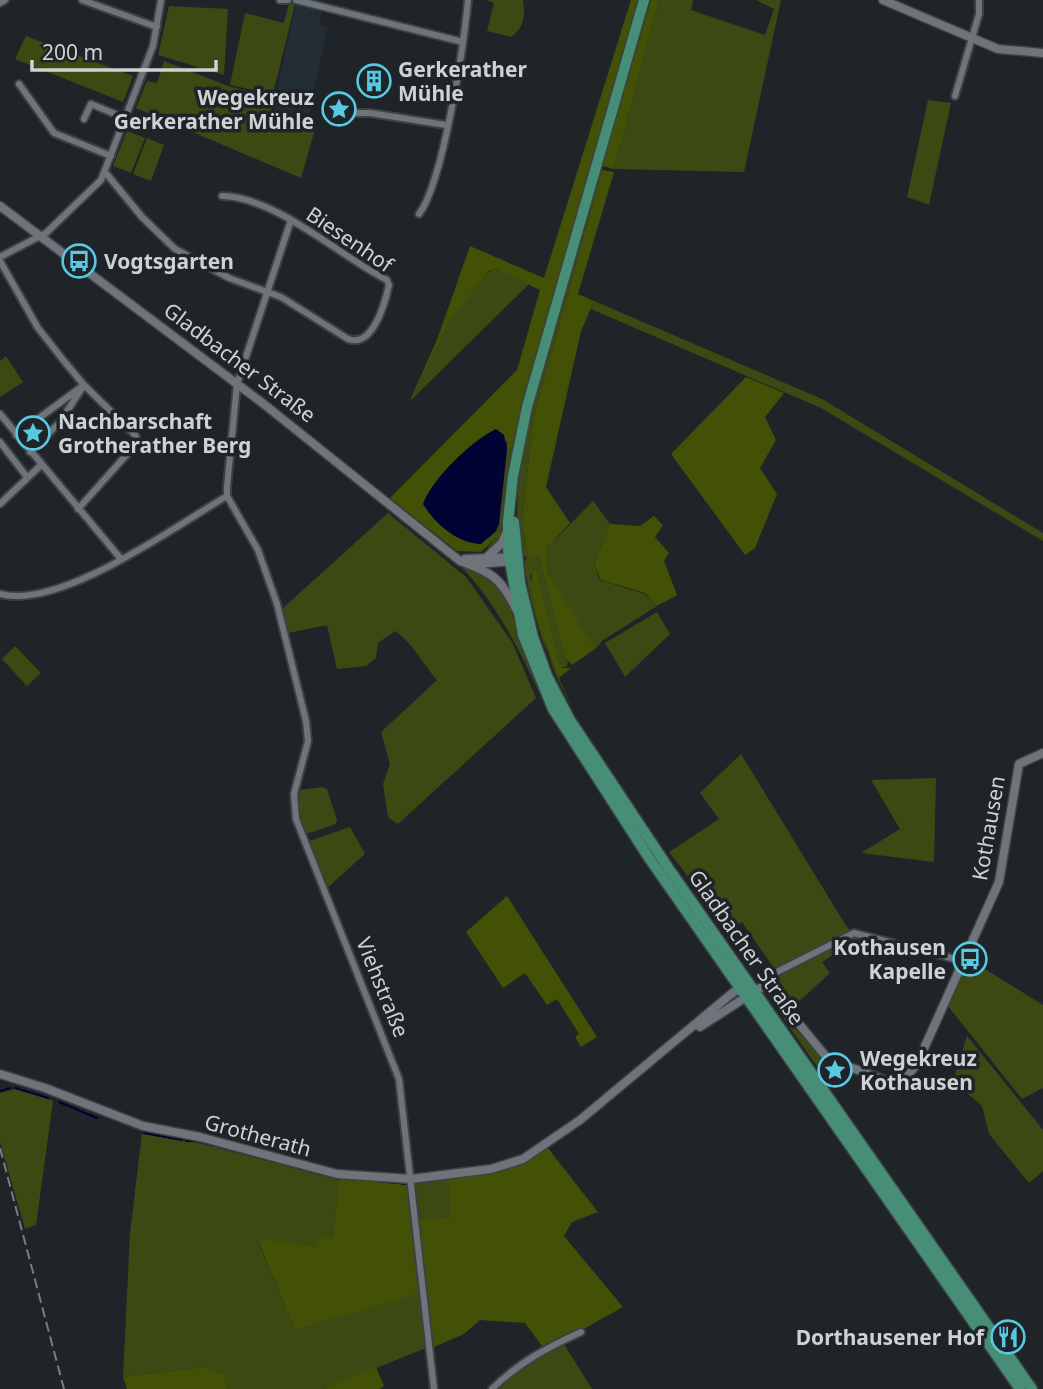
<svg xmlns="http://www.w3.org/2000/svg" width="1043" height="1389" font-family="'Noto Sans',sans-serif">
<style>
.built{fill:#222d36}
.green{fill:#3d4913}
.forest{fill:#425106}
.water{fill:#000333}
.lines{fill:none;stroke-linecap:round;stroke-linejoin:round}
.stream{stroke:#000333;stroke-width:2}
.minor-casing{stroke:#3c4145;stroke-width:10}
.tertiary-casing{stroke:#3c4145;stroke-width:11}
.primary-casing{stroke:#3c4145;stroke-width:13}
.minor{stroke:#6e747a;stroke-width:6}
.tertiary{stroke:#6e747a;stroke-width:8}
.primary{stroke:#478e76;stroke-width:10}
.rail{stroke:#797d81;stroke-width:2;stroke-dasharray:10 5;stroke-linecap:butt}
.labels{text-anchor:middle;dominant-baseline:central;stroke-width:7;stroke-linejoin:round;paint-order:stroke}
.poi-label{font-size:21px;font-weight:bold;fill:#ced2d5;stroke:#1f2429;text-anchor:start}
.street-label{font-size:21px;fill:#ced2d5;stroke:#1f2429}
</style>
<rect width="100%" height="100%" fill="#1f2429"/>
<path class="built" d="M296 4 323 10 319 24 328 26 307 123 270 122Z"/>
<path class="green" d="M486 0H523C525 16 525 27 511 37L487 31 494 3Z
M659 0H693L691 10 765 35 774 9 756 0H781L744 172 614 169Z
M289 3 295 4 273 94 230 85 245 13 284 23Z
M169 6 228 9 224 75 158 55Z
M26 36 133 76 123 102 15 59Z
M164 61 231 87 274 96 269 124 306 125 305 129H315L301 178 136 108 147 81 157 83Z
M928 100 951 103 929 205 907 197Z
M127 131 145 138 131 173 113 166Z
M147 138 164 145 151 181 133 174Z
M600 169 602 170 533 420 522 524 528 554 539 558 568 663 566 667H561L559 662 535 570 530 576 547 652 572 707C547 661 532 615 524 563L527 557 524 556 517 529 518 473 528 426Z
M496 269 529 284 410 401C420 376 469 271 496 269Z
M594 301 822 399 1043 533V541L821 408 591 309Z
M6 356 23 382 0 397V361Z
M514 447 500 538 497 545 487 548 501 532 496 531 507 449Z
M593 501 610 524 594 564 600 580 645 594 657 606 603 640 595 649C577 622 542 583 546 549Z
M388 513 466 577 512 642 536 698 398 824 388 817 383 784 390 764 381 732 437 680C422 663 413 643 395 631L378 643 376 658 366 666 337 669 327 625 288 633 282 609Z
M458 564C510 579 509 607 524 652 529 665 538 681 539 692 518 647 492 596 458 564Z
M657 612 670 634 625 677 605 643Z
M15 646 41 673 27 686 2 659Z
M741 754 845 924 853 935 863 936 822 962 830 973 793 1007 766 975 775 970 742 922 729 930 669 852 719 819 700 793Z
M936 778 934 862 861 853 900 829 871 780Z
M323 787 327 789 337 820 336 824 306 834 297 806 300 790Z
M350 827 365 854 327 888 309 841Z
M967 958 1043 1005V1088L1022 1099 948 1006 947 1002Z
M772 1002 822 1059 820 1069 818 1068Z
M967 1036 1043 1130V1171L1029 1183 989 1134 982 1106 953 1081Z
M19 1088 53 1101 36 1225 25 1229 0 1142V1093Z
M142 1134 199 1143 339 1180 333 1238 316 1247 257 1239 294 1328 296 1330 420 1292 426 1348 324 1389H228L224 1375 205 1367 123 1377 130 1233Z
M448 1178 452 1217 420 1220 416 1183Z
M562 1341 592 1389H495L517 1368Z"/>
<path class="forest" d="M631 0H640L514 447 507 449V441L473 444 439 478 489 538 496 531 502 532 481 552 457 551 390 498 517 370 540 290 496 269 488 271 449 322 414 392 438 337 470 246 544 278Z
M651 0H659L614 169 602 166Z
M602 170 614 172 578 294 594 301 581 331 546 487 570 523 546 549 548 573 595 649 572 665 566 658 539 558 528 555 522 524 533 420Z
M746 377 784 393 765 417 776 440 760 468 777 494 755 548 745 555 671 454Z
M654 516 663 525 655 537 669 553 664 561 677 595 657 606 645 593 601 580 594 564 610 524 640 526Z
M534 570H536L559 662 562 668H571L559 678C550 659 523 585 534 570Z
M507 896 597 1037 581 1047 575 1037 579 1034 557 999 547 1005 525 973 503 988 466 932Z
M547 1147 598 1212 572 1222 564 1236 623 1307 562 1341 542 1346 525 1323 480 1320 464 1334 434 1347 427 1291 296 1330 294 1328 257 1238 316 1247 319 1236 333 1238 339 1177 416 1183 420 1220 451 1217 448 1178C488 1173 512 1170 547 1147Z
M205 1367 224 1375 228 1389H127L123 1377Z
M376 1367 384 1386 380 1389H324Z"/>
<path class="water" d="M496 429 504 435 507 449 499 524 496 531 481 544C457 543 436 525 423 504 431 480 472 440 496 429Z"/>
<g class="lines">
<path class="stream" d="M15 1088 48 1098
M0 1091 10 1088
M59 1102 97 1118
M144 1133 182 1140
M186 1141H199
M330 1176 407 1184"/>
<defs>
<path id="minor" d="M82 0 157 27
M280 0H288
M296 0 463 42
M0 3 5 0
M19 84 54 133 111 156
M955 96 979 14V0
M338 113H370L446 125
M84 119 91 104 127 119
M105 172 142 217 175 249 229 278 281 297 348 339C373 348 385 303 389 285L387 280C338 255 276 197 222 196
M419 214C443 183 464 44 468 0
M291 220 237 384 227 487V496L258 550 277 604 306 721 308 741 294 794 296 819 399 1079 434 1389
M0 257 46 233 101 180 153 46 161 0
M0 261 38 328 64 361 84 385 135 435 138 442 78 509
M0 414 121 559
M16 435 84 385
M0 442 27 477
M30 452 60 422 84 385
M0 504 40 466
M0 594C60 610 174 527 227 496
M763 986 767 977 854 933 963 961
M492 1389C518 1363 548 1347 581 1332"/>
<path id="tertiary" d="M883 0 998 49 1043 53
M0 206 265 405 460 561C493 573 501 578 517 611
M488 556 502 543 507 531
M465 559 514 557
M478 564 514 561
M700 1027 763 986 771 990 828 1059 890 1082 908 1075 917 1064 999 882 1019 764 1043 753
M0 1074 45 1088 143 1126 200 1137 337 1174 411 1179 491 1169 523 1159 580 1120 730 995 739 988 746 989
M818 1083 828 1059"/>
<path id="primary" d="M644 0 527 407 513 476 508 521V550L523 635 553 709 649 858 1020 1389
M514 522 520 583 533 637 547 676 570 720 669 869 1032 1389"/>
</defs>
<use href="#minor" class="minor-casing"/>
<use href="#tertiary" class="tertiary-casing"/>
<use href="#primary" class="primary-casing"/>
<use href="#minor" class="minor"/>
<use href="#tertiary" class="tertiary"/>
<use href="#primary" class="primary"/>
<path class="rail" d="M0 1148 64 1389"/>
</g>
<defs>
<symbol id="building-ring" viewBox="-11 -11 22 22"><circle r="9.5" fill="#1f2429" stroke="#58c9e3" stroke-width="1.5"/><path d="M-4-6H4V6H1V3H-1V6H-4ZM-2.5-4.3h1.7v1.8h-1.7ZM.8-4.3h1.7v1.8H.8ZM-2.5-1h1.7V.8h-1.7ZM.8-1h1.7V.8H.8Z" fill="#58c9e3"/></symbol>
<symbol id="sight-ring" viewBox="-11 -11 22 22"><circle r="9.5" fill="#1f2429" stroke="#58c9e3" stroke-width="1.5"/><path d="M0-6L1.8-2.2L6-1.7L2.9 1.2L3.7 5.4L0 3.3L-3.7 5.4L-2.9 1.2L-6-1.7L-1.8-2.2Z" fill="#58c9e3"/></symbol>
<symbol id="bus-ring" viewBox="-11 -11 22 22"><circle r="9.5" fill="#1f2429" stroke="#58c9e3" stroke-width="1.5"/><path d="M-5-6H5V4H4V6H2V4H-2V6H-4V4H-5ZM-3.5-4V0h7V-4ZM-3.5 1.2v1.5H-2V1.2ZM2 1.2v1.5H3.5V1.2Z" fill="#58c9e3"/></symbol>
<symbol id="restaurant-ring" viewBox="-11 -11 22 22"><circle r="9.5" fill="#1f2429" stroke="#58c9e3" stroke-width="1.5"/><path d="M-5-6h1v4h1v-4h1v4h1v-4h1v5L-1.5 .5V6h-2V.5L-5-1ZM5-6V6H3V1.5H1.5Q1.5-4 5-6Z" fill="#58c9e3"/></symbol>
</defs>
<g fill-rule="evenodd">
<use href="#building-ring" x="355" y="62" width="38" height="38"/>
<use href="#sight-ring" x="320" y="90" width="38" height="38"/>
<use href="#bus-ring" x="60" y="242" width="38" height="38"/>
<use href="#sight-ring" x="14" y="414" width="38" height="38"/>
<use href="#bus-ring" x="951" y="940" width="38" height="38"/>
<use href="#sight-ring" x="816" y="1051" width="38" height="38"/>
<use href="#restaurant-ring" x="989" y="1318" width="38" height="38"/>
</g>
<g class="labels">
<g class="poi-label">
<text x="398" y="69">Gerkerather<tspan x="398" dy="24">Mühle</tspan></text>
<text x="314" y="97" text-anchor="end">Wegekreuz<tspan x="314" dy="24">Gerkerather Mühle</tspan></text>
<text x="104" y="261">Vogtsgarten</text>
<text x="58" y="421">Nachbarschaft<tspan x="58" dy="24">Grotherather Berg</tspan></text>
<text x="946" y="947" text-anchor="end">Kothausen<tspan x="946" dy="24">Kapelle</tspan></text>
<text x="860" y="1058">Wegekreuz<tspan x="860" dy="24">Kothausen</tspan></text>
<text x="984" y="1337" text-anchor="end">Dorthausener Hof</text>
</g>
<g class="street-label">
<text transform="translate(350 239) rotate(34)">Biesenhof</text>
<text transform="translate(240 362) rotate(37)">Gladbacher Straße</text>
<text transform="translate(988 828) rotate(-80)">Kothausen</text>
<text transform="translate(747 947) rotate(55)">Gladbacher Straße</text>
<text transform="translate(383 987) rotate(68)">Viehstraße</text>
<text transform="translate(258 1135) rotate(15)">Grotherath</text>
</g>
</g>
<path d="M32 60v10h184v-10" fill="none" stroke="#ced2d5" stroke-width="3.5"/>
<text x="42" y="60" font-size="21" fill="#ced2d5" stroke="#1f2429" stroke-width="5" paint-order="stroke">200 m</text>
</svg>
